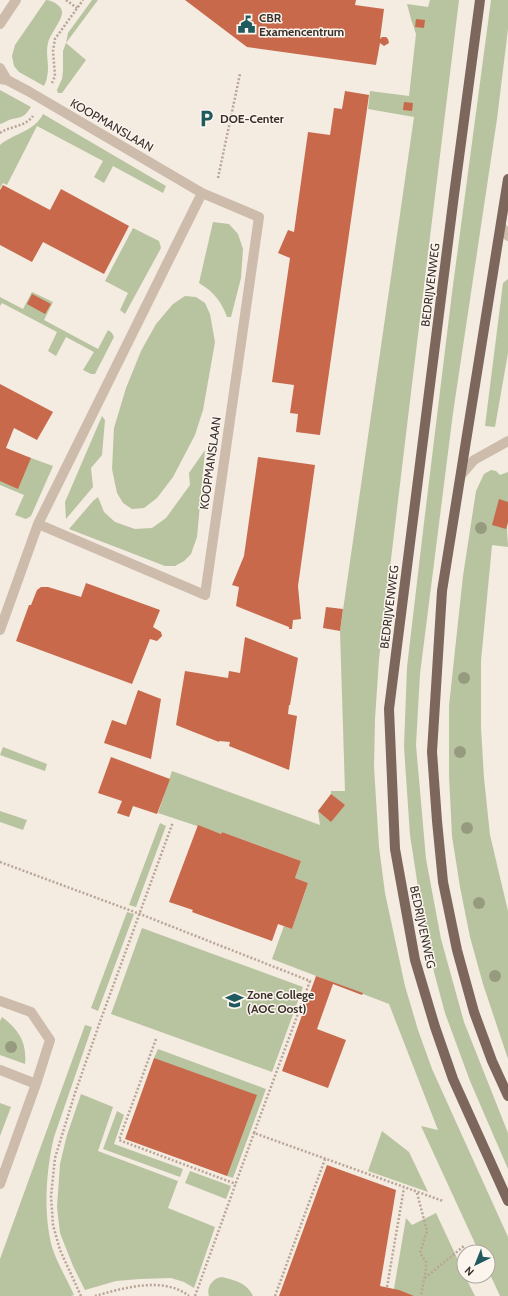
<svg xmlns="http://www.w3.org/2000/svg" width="508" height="1296" font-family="Cabin,sans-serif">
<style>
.green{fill:#b8c4a0}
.building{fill:#c8694b}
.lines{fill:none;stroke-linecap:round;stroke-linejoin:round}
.path{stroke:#b9a596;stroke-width:2.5;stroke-dasharray:2 2;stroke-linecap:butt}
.service{stroke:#cdbbac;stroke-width:10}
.minor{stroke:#cdbbac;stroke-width:10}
.primary{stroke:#7d675c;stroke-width:10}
.tree{fill:#969b7f}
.labels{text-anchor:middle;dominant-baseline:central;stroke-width:3;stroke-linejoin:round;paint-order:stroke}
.poi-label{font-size:12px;font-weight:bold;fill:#3b302b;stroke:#fbf5ee;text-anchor:start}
.street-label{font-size:12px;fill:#3b302b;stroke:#fbf5ee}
</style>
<rect width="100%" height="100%" fill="#f4ebe1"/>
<path class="green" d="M46 0C51 0 62 5 62 12 63 19 50 34 48 43 45 54 50 66 47 77 47 80 45 83 44 86L19 72 14 66 12 56 15 45Z
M92 0H98L66 43 86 60 62 93H58L57 90 62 79 63 71V51L66 43 68 33Z
M430 0H459L413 376 379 659 375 719 374 767 379 847 385 893 405 986 418 1030 432 1069 508 1237V1296H500L488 1270V1252H479L421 1126 438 1130 389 1004 272 959 284 926 292 929 308 883 295 878 301 861 222 832 221 834 158 813 172 771 320 825 318 811 331 794V791H345L340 631 414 117 368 109 370 91 409 96 416 34 411 19 407 4 428 7Z
M491 0H508V29L497 119 453 413 420 674 416 745 426 859 441 939 464 1022 508 1133V1169L470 1081 445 1013 434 972 418 887 410 835 404 747 407 667 423 531 452 293Z
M0 90 31 107C24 117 23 117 12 119 8 120 4 123 0 124Z
M43 114 166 186 163 193 113 166 104 183 94 177 103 161 37 126 7 185 3 183 0 188V145C14 133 34 132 43 114Z
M213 222 229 224 238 234 243 249 241 278 231 317H227C221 301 214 292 199 283Z
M133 228 159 241 161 248 125 314 120 310 128 293 105 281Z
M508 279V353L495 427 485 426 503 283Z
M32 292 53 302 44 320 98 349 108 330 112 333 114 337 95 374H91L83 370 94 352 66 337 56 356 48 351 57 332 2 303 0 306V297L23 309Z
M185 296 196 297 205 303 210 314 215 342 203 410 195 435 173 477 157 498 144 508 132 509 123 503 117 493 112 469 114 428 126 388 141 351 156 324 173 304Z
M102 416 105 420 102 455 91 468 93 487 66 519 65 502Z
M205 450 197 537 191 554 184 561 175 566H165L69 529 93 501 98 497 104 512 115 522 135 529 152 528 166 518 190 485 189 473Z
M0 453 31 458 53 466 31 516 26 519 15 515 24 495 0 485Z
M491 470 496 471 500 475 508 472V522C506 530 508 538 508 547L492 545 481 661V728L484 778 490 835 508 911V1059L483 984 470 937 460 887 452 836 449 775V706L463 576 476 491 484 474Z
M3 747 47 764 45 771 0 755Z
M0 811 27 820 23 830 0 822Z
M160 823 166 826 136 907 129 905Z
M127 912 134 914 98 1011 91 1008Z
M142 928 303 987 272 1072 111 1014Z
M2 1017C19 1030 27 1042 25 1064L0 1055V1021Z
M85 1025 92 1027 54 1137C46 1170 43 1214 52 1247 57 1263 67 1279 74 1295L71 1296H0V1259Z
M158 1049 266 1089 233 1178 227 1176 154 1058Z
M81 1094 113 1107 98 1151 178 1181 168 1208 215 1227 194 1288 184 1282 171 1278 140 1279 116 1281 85 1290 73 1266 60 1233 57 1207 60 1164 67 1135Z
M0 1103 11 1107 0 1136Z
M117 1111 124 1115 114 1144 183 1169 180 1177 103 1149Z
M382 1131 409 1152 428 1192 368 1171Z
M190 1171 231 1186 226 1199 185 1183Z
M436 1213 464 1273V1276H465L475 1296H401L394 1289 406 1218 412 1225Z
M222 1277C235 1280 247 1283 253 1296H209C206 1287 213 1278 222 1277Z"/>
<path class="building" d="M185 0H356L355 5 384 9 380 39 382 37H386L388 39 389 43 384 46 380 43 376 65 247 47Z
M416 19 425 20 424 28 415 27Z
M345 91 369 95 320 435 296 432 298 414 290 413 294 385 272 382 290 258 278 253 288 230 294 232 308 132 330 135 334 108 342 109Z
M404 102 413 103 412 111 403 110Z
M3 185 50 210 61 189 129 226 104 274 43 242 32 262 0 245V190Z
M32 294 51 304 45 314 27 304Z
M0 384 53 412 37 440 14 428 6 448 31 458 18 489 0 481Z
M258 457 315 465 298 586 301 619 293 620 292 629H289V627L236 606 239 587 232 585 244 556Z
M499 499 508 502V522L506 529 492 525Z
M86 583 160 610 153 627 161 632 162 636 157 641 150 639 132 684 16 641 29 605H31L37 590 41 587H48L81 597Z
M326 607 343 609 340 631 323 628Z
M245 637 298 658 290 705H289L288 714 297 716 289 770 229 746 230 742 219 741V742L176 725 185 671 228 678 229 671 240 673Z
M138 690 161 699 151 759 104 743 112 720 126 725Z
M111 757 170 779 157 814 133 806 129 817 117 813 122 801 98 793Z
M331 794 345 805 331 822 318 811Z
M198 825 221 834 222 832 301 861 295 878 308 883 292 929 278 924 272 941 192 912 193 910 169 902Z
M316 976 363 993 362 995 333 984 317 1029 346 1040 328 1088 282 1071Z
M154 1058 257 1095 227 1176 125 1139Z
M327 1165 396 1190 380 1286 399 1290 414 1296H279Z"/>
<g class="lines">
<path class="path" d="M66 0 77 8
M52 83 55 76 53 51 55 39 83 0
M0 133C10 126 25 127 33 116
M218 178 240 74
M0 862 140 914 310 981 254 1133 443 1201
M156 1039 119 1140 236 1184
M417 1193 427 1231 420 1253 426 1262V1269L421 1296
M425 1278 464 1246
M387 1287 404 1188
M81 1296 60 1250 53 1225 51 1196 55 1158 75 1093 101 1019 173 822
M95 1296C123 1288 164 1276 189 1296
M195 1296 254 1133
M275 1296 325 1159"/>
<path class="service" d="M501 226 508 236
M461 475 474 460 508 441"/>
<path class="minor" d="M0 24 16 0
M0 68 7 80
M0 79 7 80 28 91 202 193 38 524 0 630
M38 524 205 595 259 217 202 193
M0 1001 31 1012 50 1040 36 1084 0 1184
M0 1070 36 1084"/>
<path class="primary" d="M480 0 454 195 389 709 395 849 415 960 435 1027 453 1079 508 1201
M508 179 442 591 432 752 437 821 443 882 457 950 474 1012 492 1061 508 1096"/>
</g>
<g class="tree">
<circle cx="481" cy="528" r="6"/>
<circle cx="464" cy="678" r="6"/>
<circle cx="460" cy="752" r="6"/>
<circle cx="467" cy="828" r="6"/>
<circle cx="479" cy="903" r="6"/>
<circle cx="495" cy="976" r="6"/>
<circle cx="11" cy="1047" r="6"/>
</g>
<defs>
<symbol id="civic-bare" viewBox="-9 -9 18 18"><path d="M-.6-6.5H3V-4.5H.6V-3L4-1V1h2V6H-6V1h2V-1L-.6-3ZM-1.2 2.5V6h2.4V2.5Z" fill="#1f5a5e" stroke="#fbf5ee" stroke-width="2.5" paint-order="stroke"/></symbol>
<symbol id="parking-bare" viewBox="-9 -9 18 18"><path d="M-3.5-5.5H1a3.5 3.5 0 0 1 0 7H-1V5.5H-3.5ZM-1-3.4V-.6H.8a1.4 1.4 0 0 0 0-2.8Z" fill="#1f5a5e" stroke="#fbf5ee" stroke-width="2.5" paint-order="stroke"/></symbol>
<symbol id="university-bare" viewBox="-9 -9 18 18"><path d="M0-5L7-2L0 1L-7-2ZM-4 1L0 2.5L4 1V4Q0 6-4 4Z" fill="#1f5a5e" stroke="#fbf5ee" stroke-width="2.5" paint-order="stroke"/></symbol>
</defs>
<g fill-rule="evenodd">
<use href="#civic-bare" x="234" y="12" width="25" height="25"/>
<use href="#parking-bare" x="194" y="106" width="25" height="25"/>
<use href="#university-bare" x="222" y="988" width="25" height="25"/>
</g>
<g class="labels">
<g class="poi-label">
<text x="259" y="17">CBR<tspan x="259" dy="14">Examencentrum</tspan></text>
<text x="220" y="118">DOE-Center</text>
<text x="247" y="994">Zone College<tspan x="247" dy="14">(AOC Oost)</tspan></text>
</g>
<g class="street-label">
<text transform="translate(112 125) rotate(30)">KOOPMANSLAAN</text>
<text transform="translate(430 285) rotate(-83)">BEDRIJVENWEG</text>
<text transform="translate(210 463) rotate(-82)">KOOPMANSLAAN</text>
<text transform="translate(389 607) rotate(-83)">BEDRIJVENWEG</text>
<text transform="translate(423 927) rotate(78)">BEDRIJVENWEG</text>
</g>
</g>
<g transform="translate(476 1264) rotate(223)"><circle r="19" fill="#fbf5ee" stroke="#aea6a0"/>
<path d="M0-3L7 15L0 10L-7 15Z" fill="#1f5a5e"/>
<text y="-6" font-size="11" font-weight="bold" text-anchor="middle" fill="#3b302b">N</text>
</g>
</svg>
